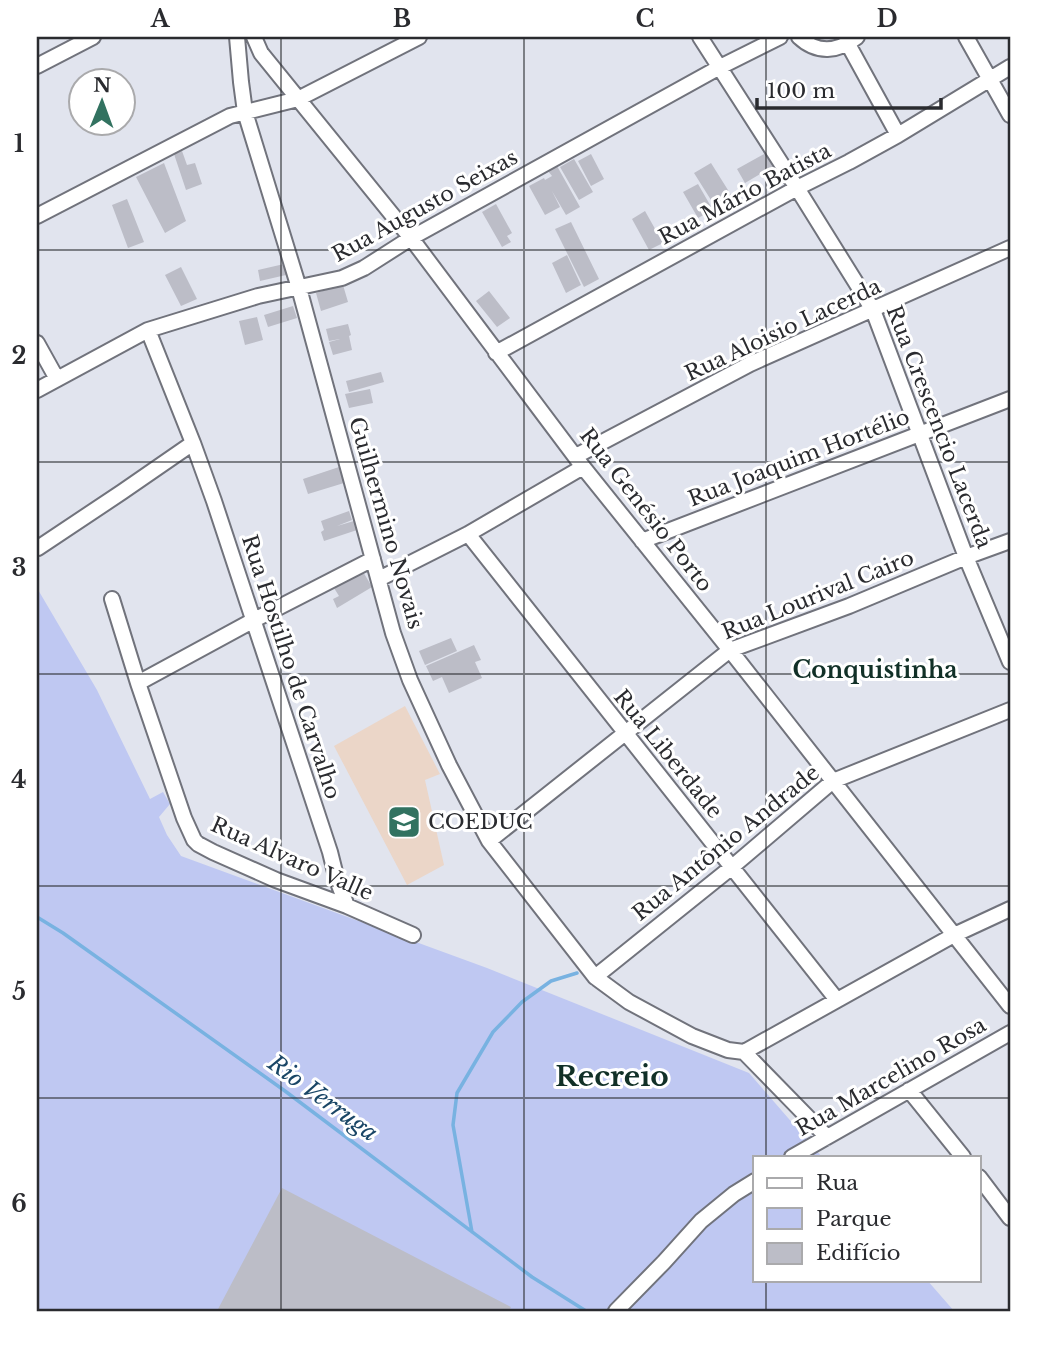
<svg xmlns="http://www.w3.org/2000/svg" width="1047" height="1348" font-family="'Libre Baskerville',serif">
<style>
.education{fill:#ebd6c8}
.green{fill:#bfc8f2}
.lines{fill:none;stroke-linecap:round;stroke-linejoin:round}
.stream{stroke:#78b2e1;stroke-width:3.5}
.building{fill:#bcbdc7}
.minor-casing{stroke:#71737c;stroke-width:18}
.minor{stroke:#fff;stroke-width:14}
.grid{fill:none;stroke:#2a2b2f;stroke-width:2;stroke-opacity:0.55}
.labels{text-anchor:middle;dominant-baseline:central;stroke-width:6;stroke-linejoin:round;paint-order:stroke}
.street-label{font-size:21px;fill:#2a2b2f;stroke:#fff}
.poi-label{font-size:21px;fill:#2a2b2f;stroke:#fff;text-anchor:start}
.neighbourhood-label{font-size:23px;font-weight:bold;fill:#113027;stroke:#fff}
.water-label{font-size:23px;font-style:italic;fill:#1a4666;stroke:#fff}
.district-label{font-size:28px;font-weight:bold;fill:#113027;stroke:#fff}
.neatline{fill:none;stroke:#2a2b2f;stroke-width:2.5}
.grid-label{font-size:23px;text-anchor:middle;font-weight:bold;fill:#2a2b2f}
</style>
<rect width="100%" height="100%" fill="#e1e4ee"/>
<path class="education" d="M405 706 440 774 425 780 444 865 407 885 334 746Z"/>
<path class="green" d="M37 588 97 690 150 799 163 792 170 804 159 817 167 835 181 856 487 968 749 1073 822 1157H755V1280H927L954 1311H37Z"/>
<g class="lines">
<path class="stream" d="M37 917 63 933 285 1091 532 1277 586 1311
M472 1232 453 1125 457 1093 493 1032 522 1002 551 981 577 973"/>
</g>
<path class="building" d="M182 151 187 165 195 163 202 184 186 190 174 154Z
M766 153 774 166 745 183 737 169Z
M591 154 604 179 591 186 578 161Z
M574 159 593 192 579 200 560 167Z
M164 163 186 221 165 233 136 177Z
M711 163 733 198 716 208 694 173Z
M557 166 580 207 566 215 552 191 560 207 545 215 529 186 544 178 545 180 552 176 548 171Z
M698 184 713 210 698 218 683 192Z
M127 199 144 242 128 248 112 205Z
M496 204 512 233 507 236 511 242 502 247 482 212Z
M645 211 663 243 649 250 632 219Z
M571 222 599 279 584 287 555 229Z
M567 255 581 285 566 293 552 263Z
M284 264 286 275 260 281 258 270Z
M181 267 197 299 181 306 165 275Z
M343 285 348 302 321 311 316 293Z
M489 291 510 318 497 327 476 301Z
M293 306 297 318 268 327 264 315Z
M257 317 263 340 245 345 239 321Z
M348 324 351 335 349 336 352 350 333 355 329 342 340 339 329 341 326 329Z
M381 372 384 382 349 392 346 381Z
M370 389 373 403 349 408 345 394Z
M339 467 344 483 308 494 303 479Z
M349 511 352 520 337 526 354 521 357 530 324 541 321 532 324 530 321 521Z
M362 570 372 587 337 608 333 599 339 596 334 588Z
M451 638 457 651 425 665 419 651Z
M474 645 481 660 475 662 482 678 449 693 442 677 433 681 426 666Z
M282 1188 511 1307 509 1311H217Z"/>
<g class="lines">
<defs>
<path id="minor" d="M237 37 241 82 245 112 299 288 393 633 410 680 449 765 489 841 595 977 629 1002 692 1036 728 1050 744 1052 827 1137
M254 37 261 53 411 238 583 467 730 650 1010 1006
M700 37 797 188 873 310 966 557 1010 662
M799 37C817 54 838 52 857 37
M966 37 1010 115
M848 44 898 135
M37 66 93 37
M37 216 230 116 298 99 419 37
M148 330 193 443 214 501 330 852 337 880 347 906
M37 343 57 379
M496 353 797 188 849 162 898 135 1010 67
M37 390 148 330 258 296 342 278 364 268 411 238 720 67 780 37
M576 456 750 364 1010 248
M468 534 837 1000
M642 541 1010 399
M38 548 122 492 193 443
M379 579 468 534 583 467
M112 599 138 683 184 818 194 840 198 844 213 852 276 880 347 906 413 935
M138 683 254 620 373 559
M489 841 730 650 849 606 966 557 1010 541
M595 977 732 867 833 781 1010 710
M744 1052 954 935 1010 909
M909 1090 963 1157
M792 1157 1010 1033
M979 1177 1010 1218
M616 1311 664 1262 701 1221 734 1194 755 1181"/>
</defs>
<use href="#minor" class="minor-casing"/>
<use href="#minor" class="minor"/>
</g>
<path class="grid" d="M281 37V1311M524 37V1311M766 37V1157M37 250H1010M37 462H1010M37 674H1010M37 886H1010M37 1098H1010M766 1280V1311"/>
<defs>
<symbol id="school-square" viewBox="-11 -11 22 22"><rect x="-9" y="-9" width="18" height="18" rx="4" fill="#327260" stroke="#fff"/><path d="M0-5L7-2L0 1L-7-2ZM-4 1L0 2.5L4 1V4Q0 6-4 4Z" fill="#fff"/></symbol>
</defs>
<g fill-rule="evenodd">
<use href="#school-square" x="385" y="803" width="38" height="38"/>
</g>
<g class="labels">
<g class="street-label">
<text transform="translate(745 194) rotate(-28)">Rua Mário Batista</text>
<text transform="translate(425 206) rotate(-29)">Rua Augusto Seixas</text>
<text transform="translate(783 330) rotate(-25)">Rua Aloisio Lacerda</text>
<text transform="translate(939 427) rotate(69)">Rua Crescencio Lacerda</text>
<text transform="translate(799 458) rotate(-21)">Rua Joaquim Hortélio</text>
<text transform="translate(646 510) rotate(52)">Rua Genésio Porto</text>
<text transform="translate(386 523) rotate(74)">Guilhermino Novais</text>
<text transform="translate(818 595) rotate(-22)">Rua Lourival Cairo</text>
<text transform="translate(291 667) rotate(72)">Rua Hostilho de Carvalho</text>
<text transform="translate(668 754) rotate(51)">Rua Liberdade</text>
<text transform="translate(726 843) rotate(-39)">Rua Antônio Andrade</text>
<text transform="translate(292 859) rotate(24)">Rua Alvaro Valle</text>
<text transform="translate(891 1077) rotate(-30)">Rua Marcelino Rosa</text>
</g>
<g class="poi-label">
<text x="428" y="822">COEDUC</text>
</g>
<g class="neighbourhood-label">
<text x="875" y="670">Conquistinha</text>
</g>
<g class="water-label">
<text transform="translate(323 1098) rotate(36)">Rio Verruga</text>
</g>
<g class="district-label">
<text x="612" y="1076">Recreio</text>
</g>
</g>
<rect width="1047" height="1348" fill="none" stroke="#ffffff" stroke-width="77"/>
<rect x="753" y="1156" width="228" height="126" fill="#ffffff" stroke="#aaaaac" stroke-width="2"/>
<rect x="767" y="1178" width="35" height="10" fill="#ffffff" stroke="#aaaaac" stroke-width="2"/>
<text x="816" y="1190" font-size="21" fill="#2a2b2f">Rua</text>
<rect x="767" y="1208" width="35" height="21" fill="#bfc8f2" stroke="#aaaaac" stroke-width="2"/>
<text x="816" y="1226" font-size="21" fill="#2a2b2f">Parque</text>
<rect x="767" y="1243" width="35" height="21" fill="#bcbdc7" stroke="#aaaaac" stroke-width="2"/>
<text x="816" y="1260" font-size="21" fill="#2a2b2f">Edifício</text>
<g transform="translate(102 102) rotate(1)"><circle r="33" fill="#ffffff" stroke="#aaaaac" stroke-width="2"/>
<path d="M0-5L12 26L0 18L-12 26Z" fill="#327260"/>
<text y="-10" font-size="19" font-weight="bold" text-anchor="middle" fill="#2a2b2f">N</text>
</g>
<path d="M757 98v10h184v-10" fill="none" stroke="#2a2b2f" stroke-width="3.5"/>
<text x="767" y="98" font-size="21" fill="#2a2b2f" stroke="#ffffff" stroke-width="5" paint-order="stroke">100 m</text>
<rect x="38" y="38" width="971" height="1272" class="neatline"/>
<g class="grid-label">
<text x="160" y="27">A</text>
<text x="402" y="27">B</text>
<text x="645" y="27">C</text>
<text x="887" y="27">D</text>
<text x="19" y="152">1</text>
<text x="19" y="364">2</text>
<text x="19" y="576">3</text>
<text x="19" y="788">4</text>
<text x="19" y="1000">5</text>
<text x="19" y="1212">6</text>
</g>
</svg>
